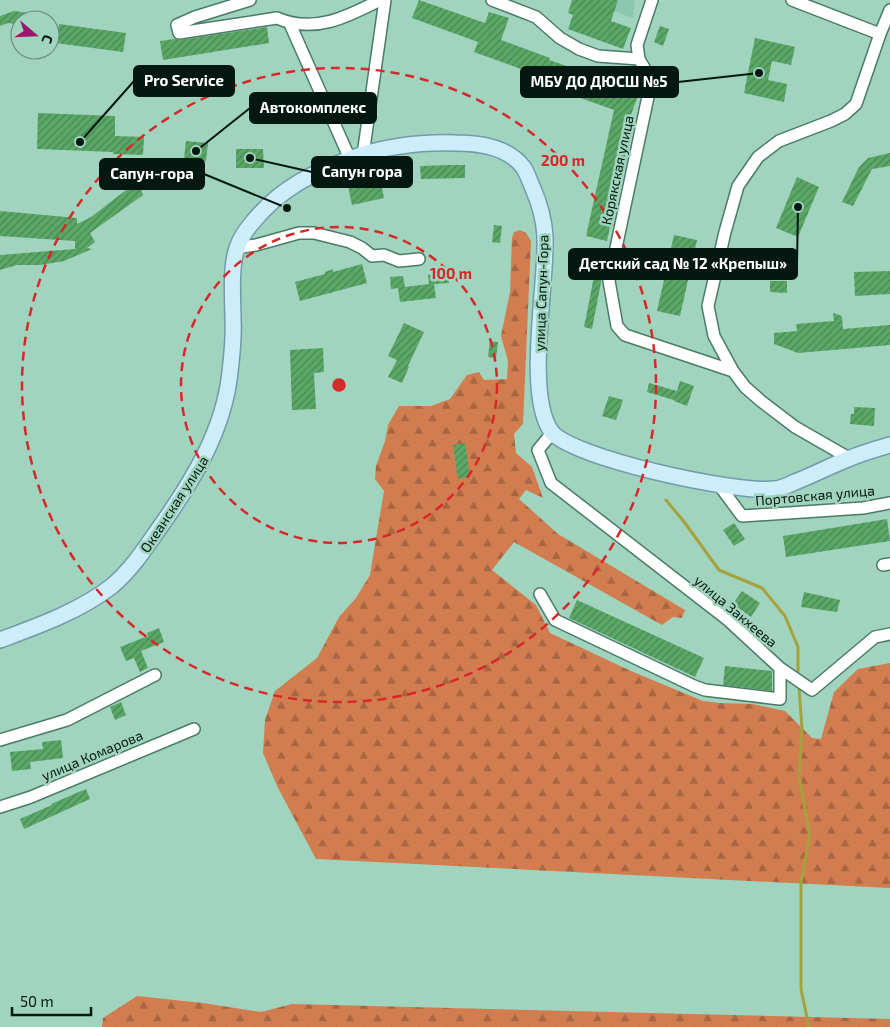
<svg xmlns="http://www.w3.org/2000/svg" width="890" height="1027" font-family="'Exo 2',sans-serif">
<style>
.built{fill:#8cc8b1}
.forest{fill:url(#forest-firs)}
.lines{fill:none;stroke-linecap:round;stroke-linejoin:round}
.stream{stroke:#a5a23e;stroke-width:3}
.building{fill:url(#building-hatch)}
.minor-casing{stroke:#4a7b68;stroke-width:14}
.major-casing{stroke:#719ba8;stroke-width:18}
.minor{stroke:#fff;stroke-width:11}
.major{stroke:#cdedfb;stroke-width:15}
.ring{fill:none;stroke:#d62828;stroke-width:2.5;stroke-dasharray:9 6}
.labels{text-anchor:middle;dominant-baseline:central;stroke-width:5;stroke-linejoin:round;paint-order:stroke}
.street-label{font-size:14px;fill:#041811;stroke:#a0d4bf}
.centre{fill:#d62828;stroke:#a0d4bf;stroke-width:2.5}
.ring-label{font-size:15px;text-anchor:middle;font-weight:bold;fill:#d62828;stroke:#a0d4bf;stroke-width:5;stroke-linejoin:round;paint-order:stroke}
.leader{fill:none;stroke:#041811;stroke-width:2}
.callout-dot{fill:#041811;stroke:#a0d4bf;stroke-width:2}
.callout{fill:#041811;stroke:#041811;stroke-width:2}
.callout-label{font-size:15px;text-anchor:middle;font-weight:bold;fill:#fff}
</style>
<defs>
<pattern id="forest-firs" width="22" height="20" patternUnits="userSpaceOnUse" patternTransform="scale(1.25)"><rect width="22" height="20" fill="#d27d50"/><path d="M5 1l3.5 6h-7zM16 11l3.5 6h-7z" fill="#a86541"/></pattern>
<pattern id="building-hatch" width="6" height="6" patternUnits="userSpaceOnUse" patternTransform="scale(1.25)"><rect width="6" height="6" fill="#5ba767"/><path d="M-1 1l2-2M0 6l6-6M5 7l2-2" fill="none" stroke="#498753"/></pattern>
</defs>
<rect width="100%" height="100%" fill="#a0d4bf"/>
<path class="built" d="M582 0H635L633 18Z"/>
<path class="forest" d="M520 230 526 233 531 241 523 424 514 434 516 453 532 467 543 498 526 490 519 499 558 534 685 610 682 618 673 617 662 625 514 542 492 570 536 605 550 633 631 671 703 701 720 703 752 704 785 711 812 738 821 739 834 692 858 669 890 663V888L316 859 278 788 263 753 265 720 275 691 317 658 339 617 356 598 370 575 384 491 375 479 376 466 385 441 388 425 399 406H431L450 399 467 375 479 372 484 380 507 379 508 361 501 336 510 292 512 238 514 232Z
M137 996 203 1003 261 1012 292 1004 890 1019V1027H102L103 1018Z"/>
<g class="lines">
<path class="stream" d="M666 500 685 523 719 570 762 588 785 616 798 647V671
M799 688 802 729 799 777 810 835 801 882V989L809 1027"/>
</g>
<path class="building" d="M419 0 485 23 489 12 509 18 501 40 550 58 549 60 584 72 582 77 608 86 615 67 624 70 622 75 640 81 641 87 631 115 634 116 607 241 586 236 614 110 575 96 577 91 542 79 543 77 474 52 478 42 412 18Z
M572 0H618L611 21 631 28 623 49 568 29 573 15 568 13Z
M14 11 42 15 41 20H20V25L8 23 0 26V16Z
M59 24 126 33 123 52 56 43Z
M660 26 669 29 663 46 654 42Z
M267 27 269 43 163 60 160 41 174 39 180 40Z
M755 38 795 47 791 65 772 61 768 80 787 84 784 102 744 93Z
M38 113 115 116V136L144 137 143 155 113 154V152L37 149Z
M186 141 208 143 206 161 184 159Z
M236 149H263L264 168H236Z
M890 153V166L872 169 853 206 842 202 859 167 868 158Z
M449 165H465V178L421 179 420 166Z
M797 177 819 187 798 237 776 228Z
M380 178 384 198 352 205 348 186Z
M138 181 143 195 90 233 95 242 87 248 92 249 64 261 40 265H17L0 270V255L75 249V241L0 236V211L77 218V224L91 217Z
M494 225 502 226 500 243 492 242Z
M674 235 697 240 680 316 657 311Z
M597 261 605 262 592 329 584 327Z
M362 264 367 283 300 301 295 282 325 274V272L333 269V272Z
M890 271V294L855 296 854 272Z
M448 273 449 283 434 284 436 298 400 302 398 288 391 289 390 277 403 276 405 287 429 284 428 275Z
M770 281H787V293L770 292Z
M833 313 842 316 843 329 890 325V345L798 353 774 344V333L797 331 796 324 834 321Z
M404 323 424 332 408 366 409 367 402 383 388 377 397 360 388 356Z
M490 341 498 342 496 358 488 357Z
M323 348 324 372 314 373 316 409 292 410 290 350Z
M680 381 694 386 687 406 674 401V400L647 392 649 383 677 391Z
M609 396 623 400 616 420 602 416Z
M854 407 875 408 874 426 850 424 851 414H854Z
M465 443 470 477 458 479 453 445Z
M887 519 890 541 786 557 783 536Z
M734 523 745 539 734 546 723 530Z
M742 591 760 603 751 617 733 604Z
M804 592 840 600 837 612 801 607Z
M577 600 704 658 695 677 569 618Z
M159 628 164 642 141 651 148 668 140 672 134 658 126 661 120 647 148 636 147 633Z
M725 666 772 671V691L723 685Z
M121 702 126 715 115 720 110 707Z
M61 740 63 758 30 762 31 769 12 771 10 752 43 749 42 742Z
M86 789 90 799 24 829 20 819 52 805 51 804Z"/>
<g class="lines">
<defs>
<path id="minor" d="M250 0 195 17 177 25 179 33 277 18C314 34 347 17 380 0
M492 0 536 17 560 38 579 49 598 56 639 59 646 71 649 92 609 281 617 326 625 335 733 371
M792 0 880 34
M290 24 350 159
M639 59 637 45 652 0
M363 155 385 0
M236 248 256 245 299 233H314L350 242 362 248 372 256 384 255 399 261 419 259
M849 458 795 427 761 401 745 387 733 371 714 336 708 306 725 232 738 186 758 157 779 141 831 121 845 114 856 104 880 34 890 10
M719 485 742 516 863 508 890 503
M883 565 890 564
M540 594 555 620 694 686 705 690 780 699V668L728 620 551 483 538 450 552 433
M780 668 812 690 875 637 890 634
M0 740 67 720 155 675
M0 807 31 797 194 729"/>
<path id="major" d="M0 640C38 626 80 611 112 586 131 570 144 550 158 530 192 482 224 431 230 372 232 355 234 338 233 321 233 300 230 268 237 248 240 239 246 230 252 223 280 188 314 172 355 157 387 146 423 142 456 143 479 143 508 147 523 167 527 172 529 180 532 186 539 202 544 218 545 236 547 284 525 393 551 431 570 458 739 494 774 489 781 489 788 485 795 482 813 475 830 466 848 459 862 453 876 449 890 445"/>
</defs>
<use href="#minor" class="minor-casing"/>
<use href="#major" class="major-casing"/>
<use href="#minor" class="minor"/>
<use href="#major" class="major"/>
</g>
<g class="ring">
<circle cx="339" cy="385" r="158"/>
<circle cx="339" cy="385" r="317"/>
</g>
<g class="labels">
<g class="street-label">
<text transform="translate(617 170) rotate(-78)">Корякская улица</text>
<text transform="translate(541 293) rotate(-88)">улица Сапун-Гора</text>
<text transform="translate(815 495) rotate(-5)">Портовская улица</text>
<text transform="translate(174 504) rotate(-57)">Океанская улица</text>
<text transform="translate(736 611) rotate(40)">улица Закхеева</text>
<text transform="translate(92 755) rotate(-23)">улица Комарова</text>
</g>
</g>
<circle cx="339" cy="385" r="8" class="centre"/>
<g class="ring-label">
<text x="563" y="166">200 m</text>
<text x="451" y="279">100 m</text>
</g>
<path class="leader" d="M80 142L134 81M759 73L678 82M196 151L250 108M250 158L312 172M287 208L204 174M798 207L797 264"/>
<g class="callout-dot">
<circle cx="80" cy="142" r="5"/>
<circle cx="759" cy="73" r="5"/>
<circle cx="196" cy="151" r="5"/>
<circle cx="250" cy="158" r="5"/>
<circle cx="287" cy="208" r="5"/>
<circle cx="798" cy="207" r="5"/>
</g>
<g class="callout">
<rect x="134" y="66" width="100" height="30" rx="5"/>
<rect x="521" y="67" width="157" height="30" rx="5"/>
<rect x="250" y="93" width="126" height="30" rx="5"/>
<rect x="312" y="157" width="100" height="30" rx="5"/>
<rect x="100" y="159" width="104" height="30" rx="5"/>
<rect x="569" y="249" width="228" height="30" rx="5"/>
</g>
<g class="callout-label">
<text x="184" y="86">Pro Service</text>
<text x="599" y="87">МБУ ДО ДЮСШ №5</text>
<text x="313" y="113">Автокомплекс</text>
<text x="362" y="177">Сапун гора</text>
<text x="152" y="179">Сапун-гора</text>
<text x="683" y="269">Детский сад № 12 «Крепыш»</text>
</g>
<g transform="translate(35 35) rotate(109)"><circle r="24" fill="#a0d4bf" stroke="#628979"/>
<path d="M0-4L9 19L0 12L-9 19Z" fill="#9b196c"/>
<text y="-8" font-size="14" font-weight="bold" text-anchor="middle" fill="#041811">С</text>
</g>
<path d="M12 1007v8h79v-8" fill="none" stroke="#041811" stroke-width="2.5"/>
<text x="20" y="1007" font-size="15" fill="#041811" stroke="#a0d4bf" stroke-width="4" paint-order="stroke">50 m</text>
</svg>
